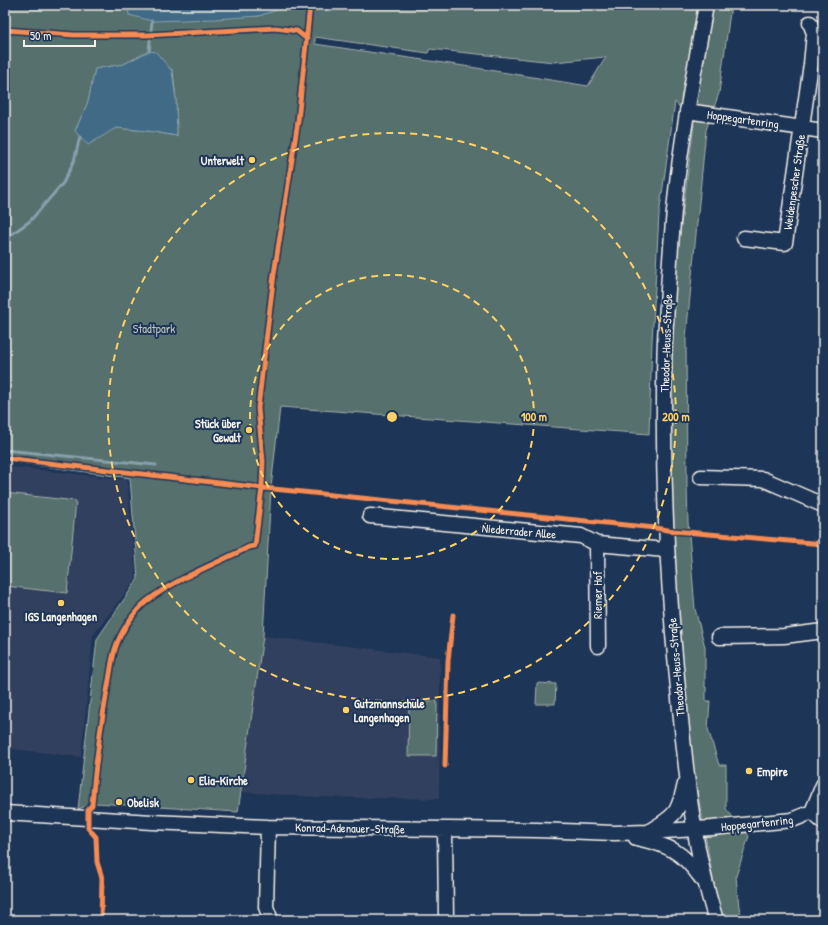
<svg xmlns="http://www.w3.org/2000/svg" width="828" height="925" font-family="'Patrick Hand',sans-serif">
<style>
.built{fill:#32415e}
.green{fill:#56706e;stroke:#a5b0ab;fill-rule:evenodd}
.water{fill:#3f6b86;stroke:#87a1ad}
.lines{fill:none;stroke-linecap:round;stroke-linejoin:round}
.stream{stroke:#87a1ad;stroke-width:3}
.minor-casing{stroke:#f4f1e8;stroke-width:17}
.minor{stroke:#1d3557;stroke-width:14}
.cycleway-casing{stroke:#1d3557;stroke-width:8}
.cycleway{stroke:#f68b52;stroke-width:5}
.ring{fill:none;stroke:#ffd166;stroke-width:2;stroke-dasharray:7 5}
.poi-dot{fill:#ffd166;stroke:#1d3557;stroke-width:1.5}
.labels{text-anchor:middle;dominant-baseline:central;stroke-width:4;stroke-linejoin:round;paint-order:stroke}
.street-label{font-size:12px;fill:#f4f1e8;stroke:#1d3557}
.poi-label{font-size:12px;font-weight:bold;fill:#f4f1e8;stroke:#1d3557;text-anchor:start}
.park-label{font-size:12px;fill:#bdc4bd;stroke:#1d3557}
.centre{fill:#ffd166;stroke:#1d3557;stroke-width:2}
.ring-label{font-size:12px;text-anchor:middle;font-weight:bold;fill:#ffd166;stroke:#1d3557;stroke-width:4;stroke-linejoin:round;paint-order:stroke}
</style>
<rect width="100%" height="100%" fill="#1d3557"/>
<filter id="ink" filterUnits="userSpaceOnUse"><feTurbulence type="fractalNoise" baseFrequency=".025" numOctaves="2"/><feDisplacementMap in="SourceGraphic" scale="8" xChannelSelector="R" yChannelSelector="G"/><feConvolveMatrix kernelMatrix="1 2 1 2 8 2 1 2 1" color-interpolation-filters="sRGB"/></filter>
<g filter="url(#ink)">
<path class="built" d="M5 466 127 480 136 579 93 635 81 757 5 748Z
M263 636 440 657 439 799 317 797 241 792Z"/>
<path class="green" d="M5 5H128L130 15 259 16 290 5H731L719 93 706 130 686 338 687 485 688 522 695 609 705 647V687H706V701H710L708 729 719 765H726V809L749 836 736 876 739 907 743 920H723L716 896 686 729 668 476V356L676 264 694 124 675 102 659 215 652 342 649 434 280 407 271 488 263 636 238 812 95 803 78 809 97 639 138 579 130 478 5 461ZM315 37 428 53 430 49 554 62 606 57 588 86 464 66 315 44ZM149 51 173 71 176 100 177 136 148 131 116 128 75 131 88 102 95 69 124 64Z
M5 493 76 501 67 593 5 586Z
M537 683 556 684 555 704H536Z
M409 701H437L436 756H408Z"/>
<path class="water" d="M128 5H290L259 16 215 19 152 21 129 15Z
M149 51 156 52 172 71 176 100 177 136 148 131 116 128 88 145 75 131 88 102 95 69 124 64Z"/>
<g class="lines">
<path class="stream" d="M149 51 152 21
M5 239 30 221 63 183 74 161 80 137
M5 450 156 465"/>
<defs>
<path id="minor" d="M706 5C696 61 685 117 678 174 671 229 668 285 665 340 664 360 664 381 664 401 663 494 668 586 677 678 685 760 691 842 716 920
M687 111 823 131
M744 238 785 243 811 64 814 33 810 23
M701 477 763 479 823 505
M370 516 581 536 597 544 666 550
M597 544 598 646
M719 637 784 636 823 631
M812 812 823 822
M5 813 152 822 268 827 537 830 614 833 648 832 712 828 792 820 812 812 823 785
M268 827 266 907 271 920
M445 830 446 920
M651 830C677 815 678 812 685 784
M636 838C669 845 682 851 702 879"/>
</defs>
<use href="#minor" class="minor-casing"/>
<use href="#minor" class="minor"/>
<defs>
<path id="cycleway" d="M5 30 74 35H147L276 28 297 31 307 39
M5 458 254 487 655 528 674 531 823 544
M445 766 448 661 453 615
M101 920 102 878 97 862 96 837 88 828V809L92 805C95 766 100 729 107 691 110 677 111 662 115 649 120 633 134 611 147 601 177 578 215 564 249 547L255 546 262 487 263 461 258 408 274 274 298 121 310 5"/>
</defs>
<use href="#cycleway" class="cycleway-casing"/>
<use href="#cycleway" class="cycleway"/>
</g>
</g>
<g class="ring">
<circle cx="392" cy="417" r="142"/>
<circle cx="392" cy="417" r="284"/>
</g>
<g class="poi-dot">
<circle cx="252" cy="160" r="4"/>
<circle cx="249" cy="430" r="4"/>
<circle cx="61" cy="603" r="4"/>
<circle cx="346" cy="710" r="4"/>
<circle cx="749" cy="771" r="4"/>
<circle cx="191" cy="780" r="4"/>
<circle cx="119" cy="802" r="4"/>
</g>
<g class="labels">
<g class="street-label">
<text transform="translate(743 119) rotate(8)">Hoppegartenring</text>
<text transform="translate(794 182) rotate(-82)">Weidenpescher Straße</text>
<text transform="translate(666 343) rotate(-88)">Theodor-Heuss-Straße</text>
<text transform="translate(519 531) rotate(5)">Niederrader Allee</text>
<text transform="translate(597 595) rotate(-90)">Riemer Hof</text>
<text transform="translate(676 667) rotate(-95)">Theodor-Heuss-Straße</text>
<text transform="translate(757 823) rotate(-6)">Hoppegartenring</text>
<text transform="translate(350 828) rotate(1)">Konrad-Adenauer-Straße</text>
</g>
<g class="poi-label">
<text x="244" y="160" text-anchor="end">Unterwelt</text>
<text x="241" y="423" text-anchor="end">Stück über<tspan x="241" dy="14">Gewalt</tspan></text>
<text x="61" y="616" text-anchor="middle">IGS Langenhagen</text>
<text x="354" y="703">Gutzmannschule<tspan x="354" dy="14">Langenhagen</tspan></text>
<text x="757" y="771">Empire</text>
<text x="199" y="780">Elia-Kirche</text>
<text x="127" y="802">Obelisk</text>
</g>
<g class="park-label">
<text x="154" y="328">Stadtpark</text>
</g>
</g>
<circle cx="392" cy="417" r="6" class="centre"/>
<g class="ring-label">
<text x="534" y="421">100 m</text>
<text x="676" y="421">200 m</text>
</g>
<rect width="828" height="925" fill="none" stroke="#1d3557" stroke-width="20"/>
<rect x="10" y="10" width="808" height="905" fill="none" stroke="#f4f1e8" stroke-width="1.5" filter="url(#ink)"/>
<path d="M24 40v6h71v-6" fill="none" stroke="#f4f1e8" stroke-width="2"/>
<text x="30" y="40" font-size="12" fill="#f4f1e8" stroke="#1d3557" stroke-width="3" paint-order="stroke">50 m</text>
</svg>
